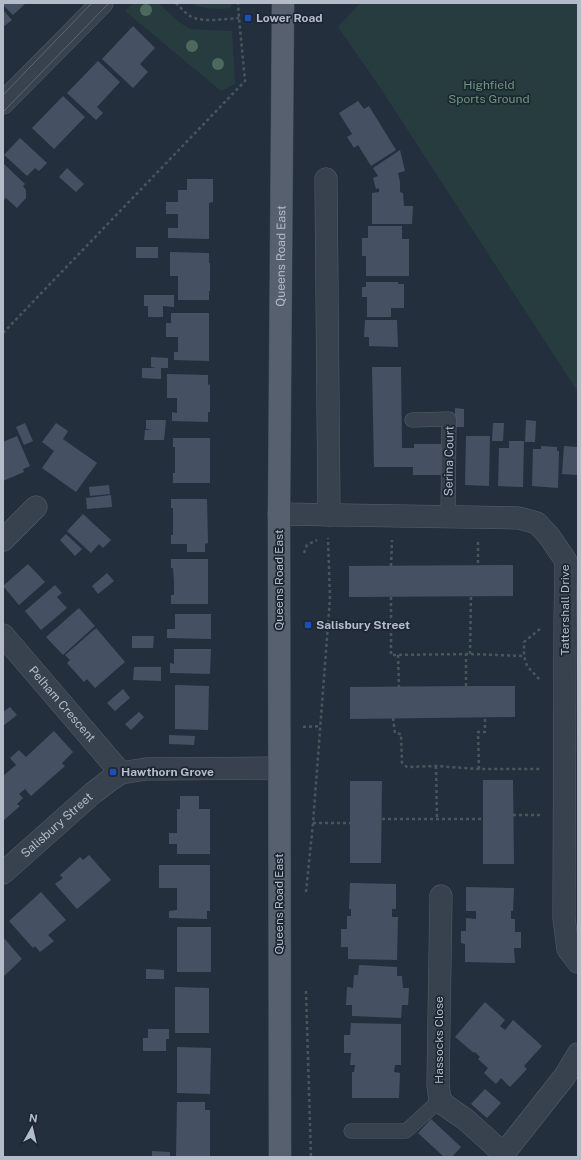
<svg xmlns="http://www.w3.org/2000/svg" width="581" height="1160" font-family="'Public Sans',sans-serif">
<style>
.green{fill:#263c3f}
.building{fill:#455162}
.lines{fill:none;stroke-linecap:round;stroke-linejoin:round}
.service-casing{stroke:#565f6c;stroke-width:15}
.minor-casing{stroke:#565f6c;stroke-width:23}
.primary-casing{stroke:#414a57;stroke-width:23}
.path{stroke:#44595c;stroke-width:2.5;stroke-dasharray:3 3;stroke-linecap:butt}
.service{stroke:#38414e;stroke-width:14}
.minor{stroke:#38414e;stroke-width:22}
.primary{stroke:#56606e;stroke-width:22}
.tram{stroke:#5a6575;stroke-width:1}
.tree{fill:#4b6a5d}
.transit-dot{fill:#1a4fb4;stroke:#1d2633;stroke-width:1.5}
.labels{text-anchor:middle;dominant-baseline:central;stroke-width:3.5;stroke-linejoin:round;paint-order:stroke}
.poi-label{font-size:12px;font-weight:bold;fill:#b4bcc9;stroke:#1d2633;text-anchor:start}
.park-label{font-size:12px;fill:#6b9a76;stroke:#1d2633}
.street-label{font-size:12px;fill:#b4bcc9;stroke:#1d2633}
</style>
<rect width="100%" height="100%" fill="#242f3e"/>
<path class="green" d="M134 3H158L179 22 190 29 232 31 235 84 221 91 125 11Z
M189 3H233L230 8C216 10 202 9 189 3Z
M360 3H578V392L379 86 338 27Z"/>
<path class="building" d="M3 3H26L13 15 3 5Z
M3 10 12 20 3 27Z
M133 26 155 48 140 64 148 72 133 88 102 59Z
M98 61 120 82 97 107 103 113 96 120 67 93Z
M63 96 85 117 54 149 32 128Z
M358 101 364 109 369 106 396 150 371 166 358 145 354 148 347 137 352 134 339 113Z
M20 138 47 163 39 171 35 168 27 176 4 155Z
M400 150 405 171 398 173 400 182V192L403 193 404 206H413L412 224H372V193L379 192V188L376 189 373 178 378 176 373 168Z
M3 163 25 184 23 186 26 190V198L17 208 6 198 3 201Z
M67 168 84 184 76 192 59 177Z
M187 179H213V202L209 203V239L168 238V228H178V214H166V202H178V190H187Z
M368 226H402V239H409V276H366V256H362V238H368Z
M136 247H158V258H136Z
M170 252 209 253V263H210V291H209V300H178V276H170Z
M366 282H398V284H404V308H391V317H367V297H362V287H366Z
M144 295H174V307L163 306V317H148V306H144Z
M171 313H209V361L174 360V352H178V337H166V323H171Z
M365 320H397L398 347 369 346V337H364Z
M151 357 168 358V368H161V379L142 378V368H156L151 367Z
M372 367H401L402 448H414V444H444L445 475H413V467H374Z
M167 374 208 375V385L210 384V412H208V422L172 421V412L177 413V398H167Z
M455 408 464 409V427H455Z
M146 420H166L164 440H144L145 430H153L146 429Z
M526 420 536 421 535 442H525Z
M25 423 33 441 24 445 16 427Z
M56 423 68 431 63 439 97 463 76 492 42 468 54 451 42 442Z
M493 423H504L503 441H492Z
M17 436 30 466 23 469 24 472 3 481V442Z
M466 436H490L489 486 465 485Z
M173 438H210V483H173V473H175V447H173Z
M509 441H524L523 487 498 486 499 448H509Z
M541 446 557 447V451H559L558 488 532 486 533 449H541Z
M564 446 578 447V475L562 474Z
M109 485 110 494 90 496 89 487Z
M111 495 112 507 87 509 86 498Z
M171 499H207L208 543 205 544V552H187V544H171V535H173V508H171Z
M83 514 111 540 103 548 99 544 91 553 67 531Z
M66 534 82 549 75 556 60 540Z
M171 559H208V604H171V595H174V582L173 568H171Z
M28 564 45 582 19 605 3 586Z
M513 565V596L349 597V566Z
M107 573 114 581 98 594 92 586Z
M55 585 62 593 57 597 67 608 41 630 25 611Z
M79 608 95 626 63 655 46 637Z
M175 614H211V639L167 638V629H175Z
M96 628 125 662 95 688 87 679 84 682 67 663 70 660 65 655Z
M132 636H154L153 648H132Z
M174 649H211L210 674 170 673V663L174 664Z
M134 667H161V681L133 680Z
M175 685 209 686 208 730 175 729Z
M466 686H515V717L350 719V687Z
M123 689 130 698 115 711 107 703Z
M10 707 17 715 3 726V712Z
M139 712 144 717 131 730 125 724Z
M54 731 73 752 62 763 65 766 31 796 25 789 19 794 23 798 17 804 20 806 3 821V776L16 765 10 758 19 750 26 757Z
M169 735 195 736 194 745 169 744Z
M483 780H513L514 864H483Z
M350 781H382L381 863H350Z
M180 796H199V809H210V854H177V844H169V833H177V809H180Z
M89 855 111 880 77 909 55 884 63 878 60 875 69 867 80 857 83 860Z
M159 865H210V911H207V919L169 918V911L177 910V888H159Z
M350 883 396 884V909H392V917H398L397 960 348 959V947H341V929H347V916H351V909H349Z
M466 887 514 888 513 911H511V919H515V932H521V948H514L515 963 465 962V944L461 943V931H466V918L476 919V911H466Z
M41 892 66 920 48 935 54 941 40 952 35 946 33 948 9 921Z
M177 927H211V972H177Z
M3 937 22 959 3 977Z
M359 965 397 967V976H402L403 988H409L408 1005H402L401 1018 352 1016V1005H346L347 987 353 988 354 975H358Z
M146 969 164 970V979H146Z
M175 987 209 988V1033H175Z
M485 1002 505 1020 500 1026 505 1030 513 1020 542 1046 524 1066 527 1069 510 1087 501 1078 496 1084 484 1073 488 1068 478 1059 480 1057 475 1052 474 1053 455 1037Z
M351 1023 401 1024V1065H395L394 1072 400 1073 399 1098H352V1072H354L355 1065H350L351 1053H344V1035H350Z
M148 1029H169V1039H166V1051H143V1038H148Z
M177 1047 211 1048 210 1094 177 1093Z
M485 1089 501 1103 487 1118 471 1104Z
M177 1102H205V1110H210V1156H176Z
M431 1119 461 1147 452 1157H444L418 1133Z
M152 1151 170 1152V1157H152Z"/>
<g class="lines">
<defs>
<path id="service" d="M412 420 449 419 448 517
M351 1131H406L440 1100"/>
<g id="minor">
<path d="M3 103 102 3"/>
<path d="M326 179 329 515"/>
<path d="M279 514 519 518 537 523 549 536 566 561 565 625 564 918 568 949 578 962"/>
<path d="M3 540 36 507"/>
<path id="s1" d="M3 635 121 773"/>
<path id="s2" d="M3 873 93 793 110 780 121 773 146 769 279 768"/>
<path d="M441 896 438 1085 440 1100 446 1106 465 1119 504 1154"/>
<path d="M501 1157 565 1076 578 1054"/>
</g>
<g id="primary">
<path id="s3" d="M280 1157 279 514 283 3"/>
</g>
</defs>
<use href="#service" class="service-casing"/>
<use href="#minor" class="minor-casing"/>
<use href="#primary" class="primary-casing"/>
<path class="path" d="M176 3C180 7 185 13 190 16 202 23 225 19 239 18
M3 333 245 81 239 18 238 3
M478 542V565
M304 553 307 545 317 540
M391 566 392 540
M391 597V655L470 654 524 656
M540 629 524 642V656L527 666 540 680
M470 654 471 597
M398 655 399 687
M466 686V654
M393 718 395 733 401 734 402 763 407 767 436 766 479 769H541
M303 727 321 726
M436 766 437 819
M479 769 478 732H485V717
M513 815H541
M382 819H483
M313 823H350
M306 892 313 823 330 598 328 538
M306 991 311 1157"/>
<use href="#service" class="service"/>
<use href="#minor" class="minor"/>
<use href="#primary" class="primary"/>
<path class="tram" d="M3 95 92 3
M3 112 109 3"/>
</g>
<g class="tree">
<circle cx="146" cy="10" r="6"/>
<circle cx="192" cy="46" r="6"/>
<circle cx="218" cy="64" r="6"/>
</g>
<g class="transit-dot">
<rect x="244" y="14" width="8" height="8" rx="2"/>
<rect x="304" y="621" width="8" height="8" rx="2"/>
<rect x="109" y="768" width="8" height="8" rx="2"/>
</g>
<g class="labels">
<g class="poi-label">
<text x="256" y="18">Lower Road</text>
<text x="316" y="625">Salisbury Street</text>
<text x="121" y="772">Hawthorn Grove</text>
</g>
<g class="park-label">
<text x="489" y="85">Highfield<tspan x="489" dy="14">Sports Ground</tspan></text>
</g>
<g class="street-label">
<text stroke="none"><textPath href="#s3" startOffset="901">Queens Road East</textPath></text>
<text transform="translate(449 461) rotate(-89)">Serina Court</text>
<text transform="translate(279 580) rotate(-90)">Queens Road East</text>
<text transform="translate(565 610) rotate(-90)">Tattershall Drive</text>
<text stroke="none"><textPath href="#s1" startOffset="91">Pelham Crescent</textPath></text>
<text stroke="none"><textPath href="#s2" startOffset="72">Salisbury Street</textPath></text>
<text transform="translate(279 904) rotate(-90)">Queens Road East</text>
<text transform="translate(439 1040) rotate(-90)">Hassocks Close</text>
</g>
</g>
<rect width="581" height="1160" fill="none" stroke="#b4bcc9" stroke-width="8"/>
<g transform="translate(32 1128) rotate(8)" stroke="#1d2633" stroke-width="3" paint-order="stroke">
<path d="M0-3L7 15L0 10L-7 15Z" fill="#b4bcc9"/>
<text y="-6" font-size="11" font-weight="bold" text-anchor="middle" fill="#b4bcc9">N</text>
</g>
</svg>
